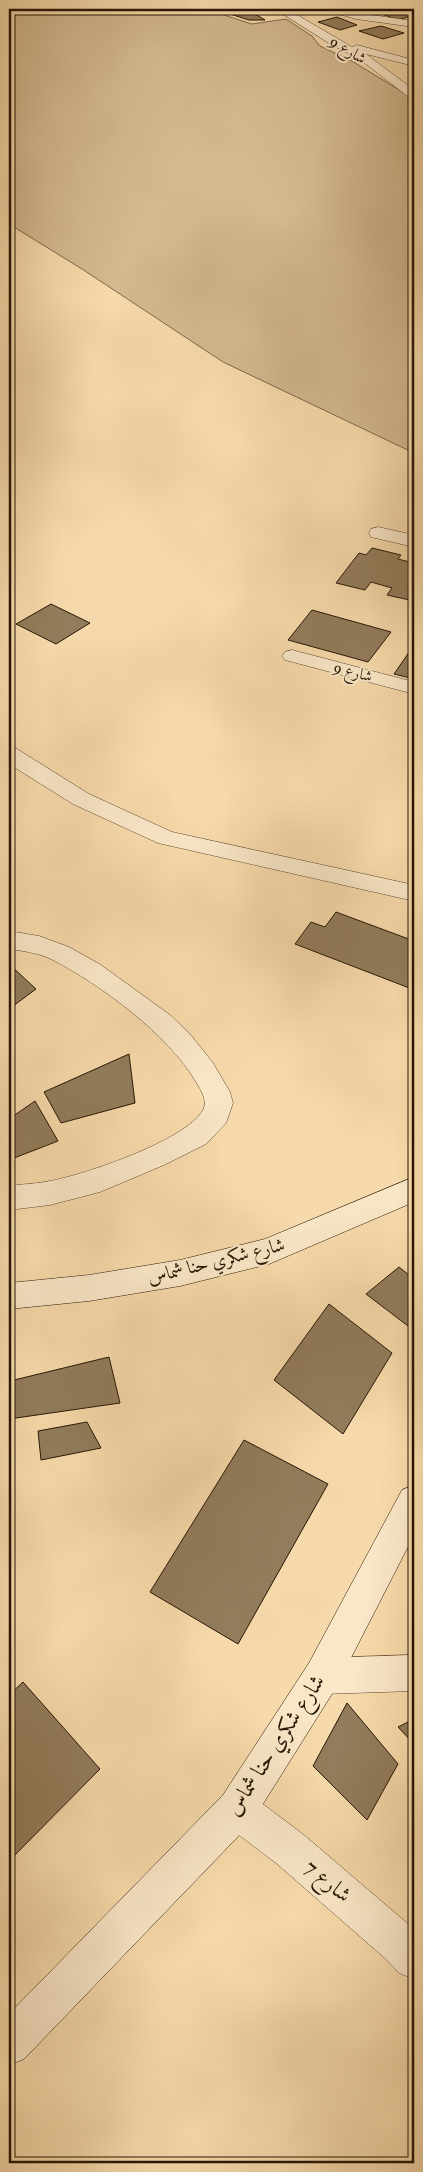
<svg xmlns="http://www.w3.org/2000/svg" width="423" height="2172" font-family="'IM FELL Double Pica',Amiri,serif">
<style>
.green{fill:#d3b98f;stroke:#7c684a}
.building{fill:#927c5b;stroke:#251605}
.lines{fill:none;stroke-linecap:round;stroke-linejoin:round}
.street-casing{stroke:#5a472e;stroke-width:1}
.secondary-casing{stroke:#251605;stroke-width:1}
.street{fill:#fae7c8;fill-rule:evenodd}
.secondary{fill:#fae7c8;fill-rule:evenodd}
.labels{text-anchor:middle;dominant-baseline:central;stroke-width:4;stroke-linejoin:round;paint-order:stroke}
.far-street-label{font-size:16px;fill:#251605;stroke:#fae7c8}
.street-label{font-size:19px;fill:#251605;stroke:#fae7c8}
.near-street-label{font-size:22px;fill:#251605;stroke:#fae7c8}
</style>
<rect width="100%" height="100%" fill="#f7daab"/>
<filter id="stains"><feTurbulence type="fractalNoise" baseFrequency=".004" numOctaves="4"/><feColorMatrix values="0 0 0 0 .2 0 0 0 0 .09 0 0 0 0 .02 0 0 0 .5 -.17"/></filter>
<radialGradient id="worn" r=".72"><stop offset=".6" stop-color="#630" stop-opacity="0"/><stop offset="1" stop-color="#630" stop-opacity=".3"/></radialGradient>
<path class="green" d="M9 9H205L252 24 286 19 312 36 320 46 352 61 414 99V453L223 362 82 269 9 224Z"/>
<path class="building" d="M214 9H247L265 20H249Z
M344 9H381L355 14Z
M405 9 414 10V15L398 20 382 14Z
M337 17 357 25 340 30 318 22Z
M381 26 404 33 383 39 359 31Z
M372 548 401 555 398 559 414 563V585L410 592 414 593V601L387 595 392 588 371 582 365 590 336 583 359 553 366 555Z
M51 604 90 623 56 644 16 624Z
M312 610 391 632 368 662 288 640Z
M414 645V679L394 674Z
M336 912 414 941V986L412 989 295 944 311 922 325 927Z
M9 964 36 989 9 1009Z
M129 1054 135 1103 61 1123 44 1092Z
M35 1101 58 1141 9 1160V1119Z
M399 1267 414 1279V1317L408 1326 366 1294Z
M329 1304 392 1353 343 1434 274 1380Z
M109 1357 120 1403 9 1419 10 1381Z
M87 1422 101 1448 41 1460 38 1431Z
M244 1440 328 1484 238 1644 150 1592Z
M23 1682 100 1769 9 1861V1695Z
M347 1703 398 1764 367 1820 313 1766Z
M414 1719V1744L398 1727Z"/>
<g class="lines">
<defs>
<path id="street" d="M275 9H287L352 47 357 45 414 60V66L366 54 414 90V99L410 98 358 58 332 45Z
M327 9H343L357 13 414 21V27L356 19 328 11Z
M378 527 414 535V547L371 537 369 533 371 529Z
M292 650 414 682V694L285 660 282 656 285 652Z
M9 747 17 749 89 794 172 832 414 885V901L158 843 73 804 9 764Z
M9 931 39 936 69 947 101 965 170 1015 190 1034 213 1063 230 1092 233 1103 226 1123 206 1144 164 1165 100 1192 50 1205 9 1210V1186C22 1184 37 1184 50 1181 84 1175 187 1140 203 1110 208 1101 201 1090 196 1082 169 1035 101 985 53 960 39 953 24 951 9 949Z
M414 1655V1691L322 1694 309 1689 304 1676 309 1663 322 1658Z
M237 1790 251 1795 304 1835 414 1929V1979L399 1973 387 1960 276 1863 223 1823 218 1809 223 1795Z"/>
<path id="secondary" d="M414 1177V1202L269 1264 180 1286 89 1301 9 1309V1283L89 1275 180 1260 265 1239Z
M414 1485V1535L335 1689 251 1823 24 2059 9 2065V2014L223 1795 309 1663 402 1490Z"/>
</defs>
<use href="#street" class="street-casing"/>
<use href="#secondary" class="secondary-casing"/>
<use href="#street" class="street"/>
<use href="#secondary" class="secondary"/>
</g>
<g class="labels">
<g class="far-street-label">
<text transform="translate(348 50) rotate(31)">شارع 9</text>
<text transform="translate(353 672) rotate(15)">شارع 9</text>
</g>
<g class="street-label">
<text transform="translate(216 1261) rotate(-14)">شارع شكري حنا شماس</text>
</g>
<g class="near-street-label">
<text transform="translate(275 1745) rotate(-57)">شارع شكري حنا شماس</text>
<text transform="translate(328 1881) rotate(40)">شارع 7</text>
</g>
</g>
<rect width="423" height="2172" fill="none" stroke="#f7daab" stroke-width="30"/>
<rect x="10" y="10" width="403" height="2152" fill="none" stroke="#251605" stroke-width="2.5"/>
<rect x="15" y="15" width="393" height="2142" fill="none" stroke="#251605"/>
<rect width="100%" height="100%" filter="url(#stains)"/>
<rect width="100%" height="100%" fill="url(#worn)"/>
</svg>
